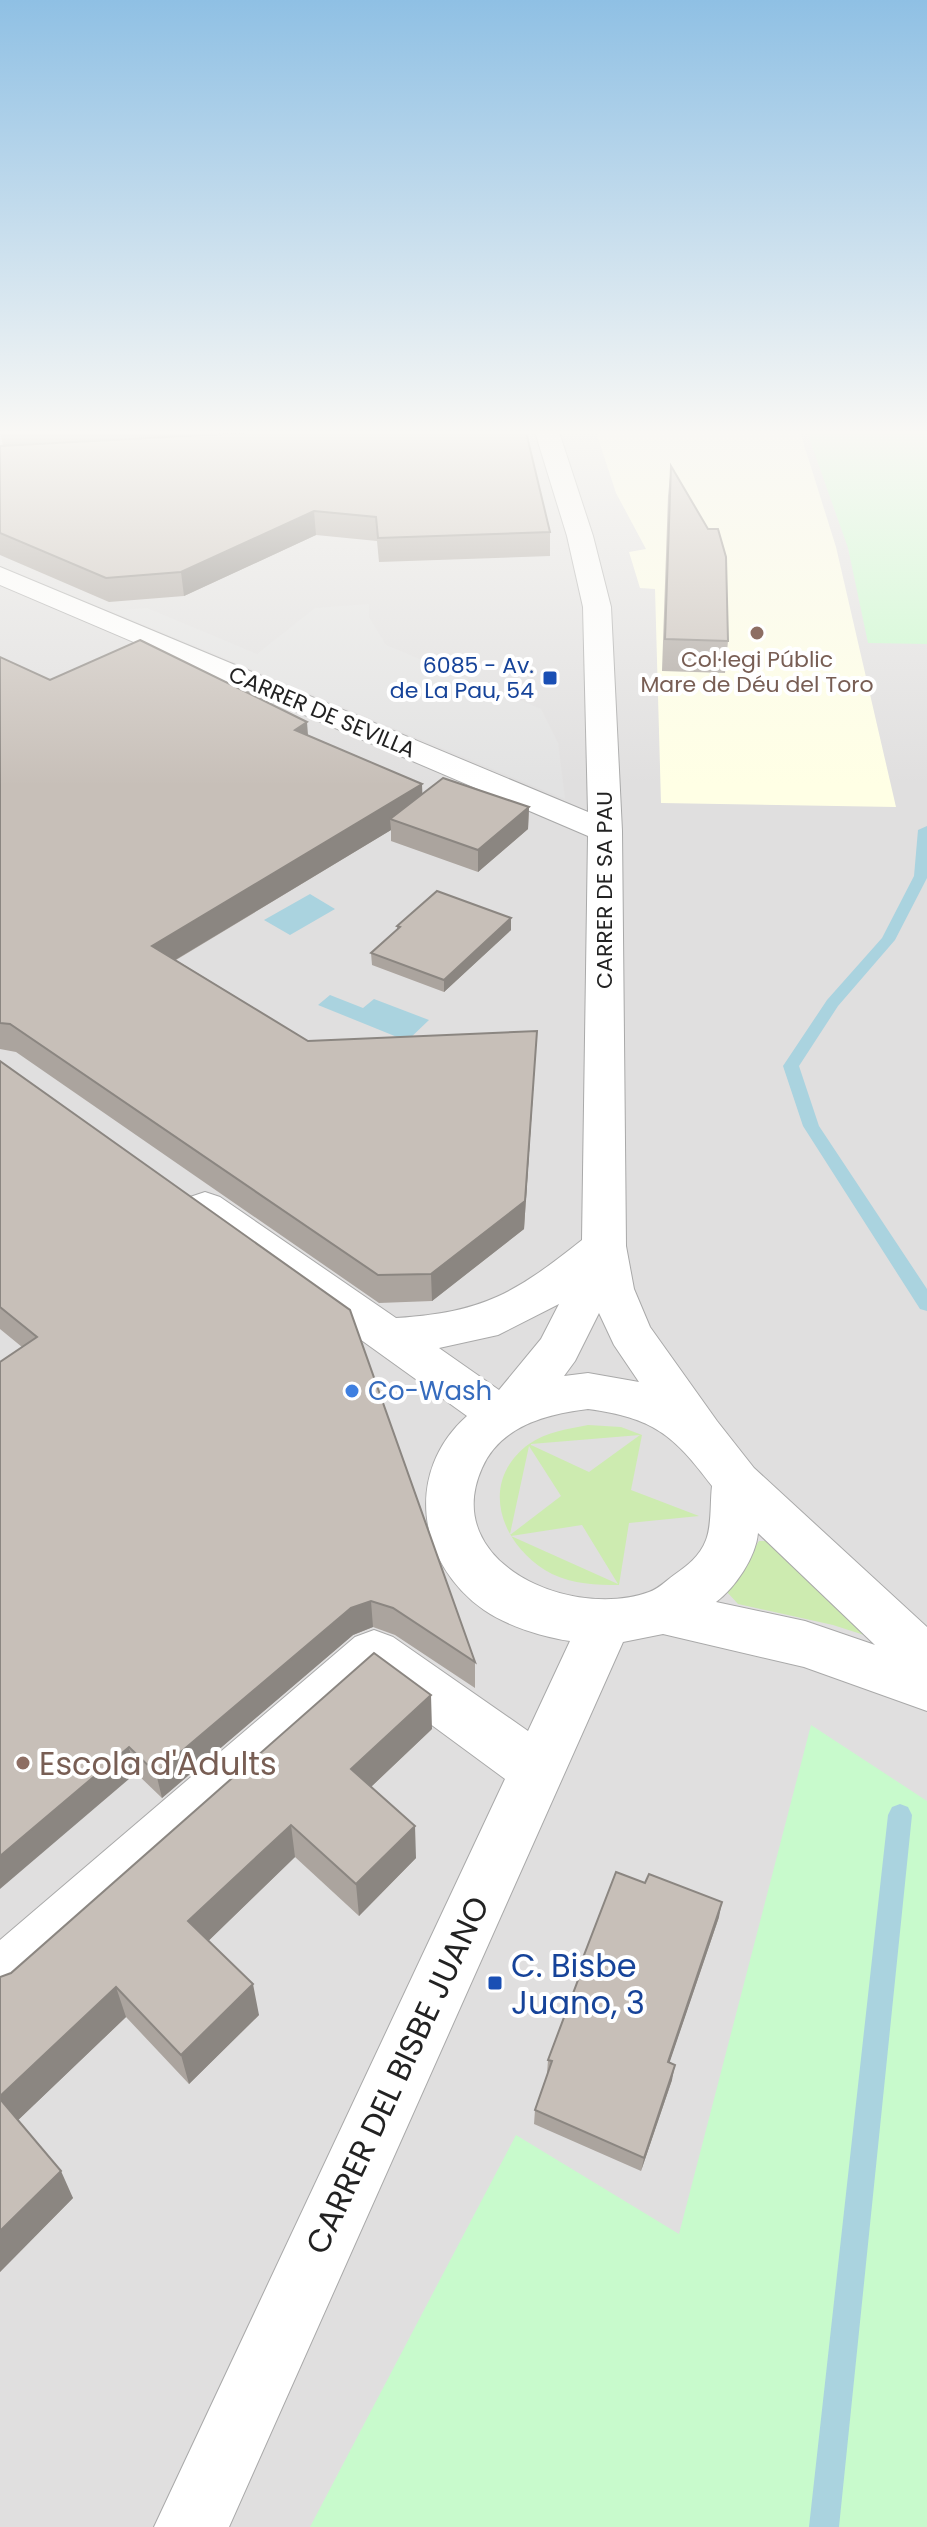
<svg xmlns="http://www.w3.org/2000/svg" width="927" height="2527" font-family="Poppins,sans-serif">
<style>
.residential{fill:#e0dfdf}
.education{fill:#ffffe5}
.grass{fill:#cdebb0;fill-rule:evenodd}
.park{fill:#c8facc}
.parking{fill:#e2e2e2}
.water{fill:#aad3df}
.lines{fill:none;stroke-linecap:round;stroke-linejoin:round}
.stream{fill:#aad3df;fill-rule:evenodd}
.minor-casing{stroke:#a9a9a9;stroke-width:2}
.minor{fill:#fff;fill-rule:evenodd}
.wall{fill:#aba49e}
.shaded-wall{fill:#8b8681}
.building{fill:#c7bfb8;stroke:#8b8681;stroke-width:2}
.education-dot{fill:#8d6e63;stroke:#fff;stroke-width:3}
.transit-dot{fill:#1a4fb4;stroke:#fff;stroke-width:3}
.shop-dot{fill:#3f7fe0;stroke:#fff;stroke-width:3}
.labels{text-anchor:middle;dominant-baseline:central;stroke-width:8;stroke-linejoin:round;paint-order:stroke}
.far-education-label{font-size:22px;fill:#785e54;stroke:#fff}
.far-transit-label{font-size:22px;fill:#164399;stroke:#fff;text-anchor:end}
.far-street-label{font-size:22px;fill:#222;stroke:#fff}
.shop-label{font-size:26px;fill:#366cbe;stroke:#fff;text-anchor:start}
.near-education-label{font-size:32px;fill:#785e54;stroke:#fff;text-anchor:start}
.near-transit-label{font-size:32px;fill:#164399;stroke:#fff;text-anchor:start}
.near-street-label{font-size:32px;fill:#222;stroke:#fff}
</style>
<rect width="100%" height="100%" fill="#f2efe9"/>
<path class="residential" d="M0 432H927V2527H0Z"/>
<path class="education" d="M596 432H800L836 547 896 807 661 803 655 589 640 588 629 552 646 549 616 493Z"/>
<path class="grass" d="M588 1425 621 1427 642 1435 631 1490 699 1516 629 1523 619 1585C596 1585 573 1584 552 1574 502 1548 476 1483 529 1444 546 1432 568 1429 588 1425ZM640 1435 589 1472 531 1445V1444ZM529 1446 561 1496 510 1535V1534ZM582 1525 618 1584 511 1536Z
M759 1541H773L870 1629 864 1635 833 1625 738 1604 727 1592Z"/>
<path class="park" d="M807 432H927V644L868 643 848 548Z
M811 1725 927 1801V2527H310L516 2135 679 2234Z"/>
<path class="parking" d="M369 604V617L386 645 541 709 558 743 565 799 111 611 147 608 257 654 315 608Z"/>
<path class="water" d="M310 894 335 909 290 935 264 920Z
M330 995 363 1008 374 999 429 1020 407 1041 318 1005Z"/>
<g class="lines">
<path class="stream" d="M927 826V878L895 940 838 1006 799 1066 819 1126 927 1289V1311L920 1309 803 1126 783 1066 827 1000 882 938 914 876 918 830Z
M900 1804 908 1807 912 1815 839 2527H809L888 1815 892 1807Z"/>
<defs>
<path id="minor" d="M535 432H559L593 536 611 607 622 831 626 1246 634 1289 650 1327 717 1421 754 1468 927 1627V1711L804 1667 663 1634 623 1642 229 2527H154L505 1779 376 1684 22 2001 0 2010V1940L355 1637 374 1630 393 1637 528 1731 570 1641C543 1637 507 1626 484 1610 417 1563 404 1472 467 1416L190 1217 184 1207 190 1197 205 1192 220 1197 396 1318C484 1312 514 1294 582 1240L588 836 0 585V567L588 812 583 607 567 536ZM559 1304 541 1339 499 1390 439 1348 498 1335ZM599 1313 614 1345 639 1382 588 1373 564 1376 575 1361ZM588 1409C653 1418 673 1434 712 1486 710 1502 712 1525 706 1540 700 1556 687 1566 674 1575 666 1581 658 1589 649 1592 573 1620 439 1564 482 1468 500 1426 547 1414 588 1409ZM758 1533 875 1645 805 1621 716 1602C735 1588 756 1557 758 1533Z"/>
</defs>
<use href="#minor" class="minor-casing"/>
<use href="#minor" class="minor"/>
</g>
<path class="wall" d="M0 432H526L550 532V556L379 562 377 541 316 535 184 596 109 602 0 555V446H3Z
M671 466 728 641 725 673 662 671 668 496Z
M0 657 50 680 308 735 422 784V794L529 807 528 829 478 872 391 841V830L176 960 308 1041 537 1031 524 1229 432 1301 379 1303 16 1052 0 1049Z
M397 926 511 930 444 992 372 965 371 953 397 930Z
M0 1061 475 1662V1688L395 1635 373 1627 353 1635 162 1798 136 1773 22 1347 0 1329Z
M432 1729 371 1787 416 1858 359 1916 295 1857 208 1941 259 2015 189 2084 126 2017 18 2120 73 2198 0 2272 11 1973Z
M719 1917 669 2063 672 2080 641 2171 534 2124 535 2110 548 2074H547L548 2060 579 1978 581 1963Z"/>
<path class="shaded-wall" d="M314 511 316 535 184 596 181 572Z
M307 722 309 748 295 730Z
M422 784 423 810 390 819 391 830 155 972 152 946Z
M529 807 528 829 478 872V850Z
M511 918V930L444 992V980Z
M537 1031 524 1229 432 1301 431 1274Z
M371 1601 373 1627 353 1635 162 1798 156 1773 351 1608Z
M431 1695 432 1729 354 1803 351 1769Z
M129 1747 136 1773 0 1889V1856Z
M291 1825 295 1857 196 1953 188 1921Z
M415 1826 416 1858 359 1916 356 1884Z
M722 1902 719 1917 665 2076 668 2062Z
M253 1984 259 2015 189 2084 181 2055Z
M116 1987 126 2017 12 2126 0 2101V2096Z
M675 2065 672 2080 641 2171 644 2158Z
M61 2171 73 2198 0 2272V2231Z"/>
<path class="building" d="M260 432H526L550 532 378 538 376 517 314 511 181 572 106 578 0 533V446Z
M671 466 708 529H718L726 557 728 641 665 639Z
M140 640 307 722 295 730 422 784 152 946 308 1041 537 1031 525 1201 431 1274 378 1275 10 1024 0 1023V657L50 680Z
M443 778 529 807 478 850 390 819Z
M437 891 511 918 444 980 371 953 400 927 397 926Z
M0 1061 350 1310 475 1662 393 1608 371 1601 351 1608 156 1773 129 1747 0 1856V1362L37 1337 0 1307Z
M374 1653 431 1695 351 1769 415 1826 356 1884 291 1825 188 1921 253 1984 181 2055 116 1987 0 2096V1977L11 1973Z
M616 1872 645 1883 649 1874 722 1902 668 2062 675 2065 644 2158 535 2110 552 2061 548 2060 584 1964 581 1963Z
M0 2099 61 2171 0 2231Z"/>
<linearGradient id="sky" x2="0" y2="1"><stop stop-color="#8fc0e4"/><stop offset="0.55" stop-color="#f9f8f5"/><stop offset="1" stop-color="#f9f8f5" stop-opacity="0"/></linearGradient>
<rect width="927" height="786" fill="url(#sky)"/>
<g class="education-dot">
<circle cx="757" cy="633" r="8"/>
<circle cx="23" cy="1763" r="8"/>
</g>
<g class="transit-dot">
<rect x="542" y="670" width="16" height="16" rx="4"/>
<rect x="487" y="1975" width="16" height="16" rx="4"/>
</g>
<circle class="shop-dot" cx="352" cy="1391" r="8"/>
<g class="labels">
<g class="far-education-label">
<text x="757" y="659">Col·legi Públic<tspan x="757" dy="25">Mare de Déu del Toro</tspan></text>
</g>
<g class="far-transit-label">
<text x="534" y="665">6085 - Av.<tspan x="534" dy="25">de La Pau, 54</tspan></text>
</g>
<g class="far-street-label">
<text transform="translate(322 712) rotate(23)">CARRER DE SEVILLA</text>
<text transform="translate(604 890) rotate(-90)">CARRER DE SA PAU</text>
</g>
<g class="shop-label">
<text x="368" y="1391">Co-Wash</text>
</g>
<g class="near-education-label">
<text x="39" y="1763">Escola d'Adults</text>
</g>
<g class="near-transit-label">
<text x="511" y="1965">C. Bisbe<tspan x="511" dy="37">Juano, 3</tspan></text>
</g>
<g class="near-street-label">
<text transform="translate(397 2075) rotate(-65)">CARRER DEL BISBE JUANO</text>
</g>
</g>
</svg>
